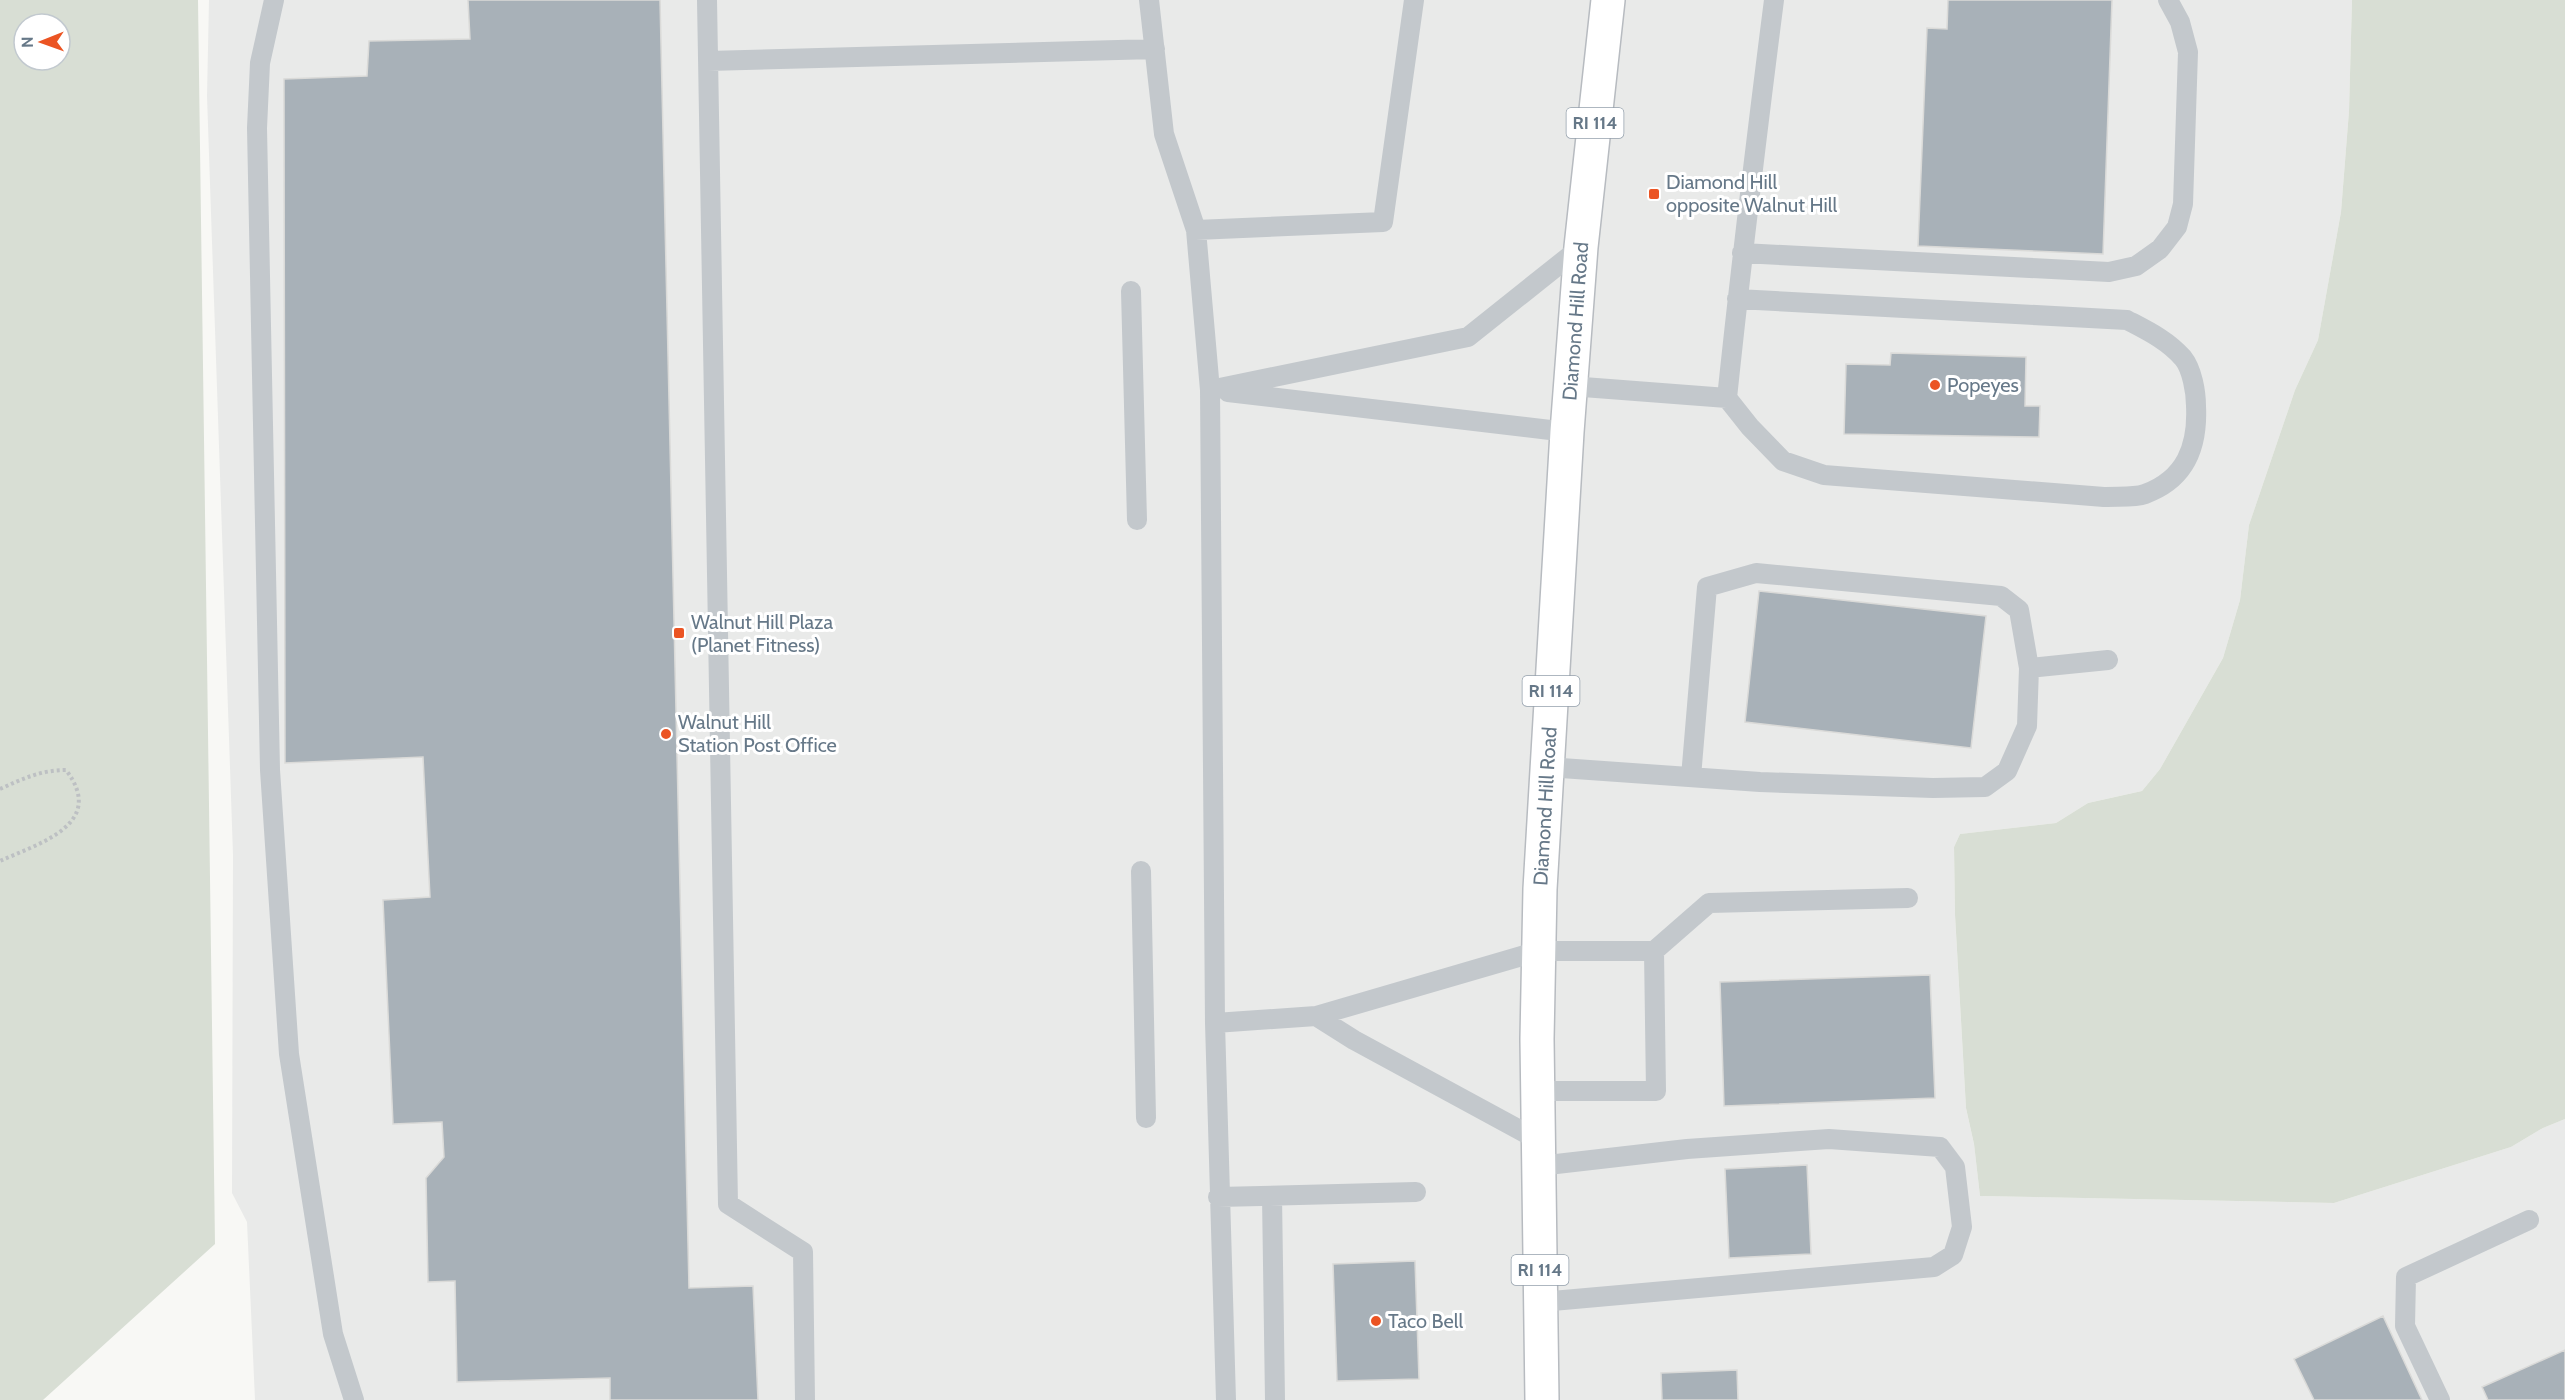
<svg xmlns="http://www.w3.org/2000/svg" width="2565" height="1400" font-family="Cabin,sans-serif">
<style>
.built{fill:#e9eae9}
.green{fill:#d8ded4;fill-rule:evenodd}
.building{fill:#a8b1b8;stroke:#dadad8;stroke-width:1.5}
.lines{fill:none;stroke-linecap:round;stroke-linejoin:round}
.primary-casing{stroke:#b7bbc0;stroke-width:36}
.path{stroke:#bdc0c3;stroke-width:4;stroke-dasharray:3 3;stroke-linecap:butt}
.service{stroke:#c3c8cc;stroke-width:20}
.primary{stroke:#fff;stroke-width:33}
.poi-dot{fill:#eb5423;stroke:#fff;stroke-width:2}
.labels{text-anchor:middle;dominant-baseline:central;stroke-width:6;stroke-linejoin:round;paint-order:stroke}
.shield{fill:#fff;stroke:#94a0ac;stroke-width:1.5}
.shield-label{font-size:18px;font-weight:bold;fill:#667888}
.poi-label{font-size:20px;fill:#667888;stroke:#fff;text-anchor:start}
.street-label{font-size:20px;fill:#667888;stroke:#fff}
</style>
<rect width="100%" height="100%" fill="#f8f8f5"/>
<path class="built" d="M209 0H2352L2349 111 2341 212 2318 340 2295 390 2249 525 2240 600 2223 658 2160 769 2142 791 2088 803 2056 823 1960 834 1954 847 1955 916 1966 1108 1974 1144 1980 1196 2334 1203 2511 1147 2543 1128 2565 1119V1400H255L247 1222 232 1193 233 855 207 96Z"/>
<path class="green" d="M0 0H198L215 1244 43 1400H0ZM24 24H60V60H24Z
M2352 0H2565V1119L2543 1128 2511 1147 2334 1203 1980 1196 1974 1144 1966 1108 1955 915 1954 847 1960 834 2056 823 2088 803 2142 791 2160 769 2223 658 2240 600 2249 525 2295 390 2318 340 2341 212 2349 111Z"/>
<path class="building" d="M468 0H660L689 1288 753 1286 758 1400H610V1378L457 1382 455 1281 428 1282 426 1178 444 1157 442 1122 393 1124 383 900 430 897 423 757 285 763 284 79 367 76 369 41 470 39Z
M1948 0H2112L2103 254 1918 246 1927 28 1947 29Z
M1891 353 2026 357 2025 406H2040L2039 437 1844 434 1846 364 1890 365Z
M1759 591 1986 616 1971 748 1745 722Z
M1930 975 1935 1098 1724 1106 1720 982Z
M1807 1165 1811 1254 1729 1258 1725 1169Z
M1415 1261 1419 1379 1337 1381 1333 1264Z
M2383 1316 2422 1400H2314L2294 1359Z
M2565 1350V1400H2488L2482 1387Z
M1737 1370 1738 1400H1662L1661 1373Z"/>
<g class="lines">
<defs>
<g id="primary">
<path id="s1" d="M1542 1400 1537 1039 1540 889 1567 432 1581 247 1608 0"/>
</g>
</defs>
<use href="#primary" class="primary-casing"/>
<path class="path" d="M0 789C22 779 41 770 66 770 107 824 40 843 0 861"/>
<path class="service" d="M274 0 260 63 257 128 270 770 289 1054 333 1334 354 1400
M707 0 728 1204 803 1252 805 1400
M1149 0 1164 134 1196 230 1210 390 1215 1023 1226 1400
M708 61 1155 49
M1196 230 1383 222 1414 0
M1742 253 2109 272 2136 266 2160 249 2177 227 2183 204 2188 52 2180 22 2168 0
M1131 291 1137 520
M1737 299 2127 320C2148 331 2167 340 2183 358 2192 369 2196 392 2196 406 2198 446 2186 479 2145 494 2134 498 2117 496 2104 497L1824 475 1783 461 1750 427 1727 398C1741 265 1757 133 1774 0
M1570 386 1727 398
M1210 390 1468 337 1581 247
M1228 392 1567 432
M2029 668 2108 660
M1547 767 1760 782 1933 788 1985 787 2007 771 2027 726 2029 668 2019 610 2001 596 1756 573 1707 587 1691 777
M1141 871 1146 1118
M1654 951 1709 903 1908 898
M1316 1016 1354 1040 1538 1140
M1215 1023 1316 1016 1539 951H1654L1656 1091H1538
M1539 1166 1687 1149 1829 1139 1940 1147 1955 1167 1962 1227 1953 1255 1934 1267 1541 1302
M1272 1196 1275 1400
M1218 1197 1416 1192
M2440 1400 2405 1326 2406 1277 2529 1220"/>
<use href="#primary" class="primary"/>
</g>
<g class="poi-dot">
<rect x="1648" y="188" width="12" height="12" rx="3"/>
<circle cx="1935" cy="385" r="6"/>
<rect x="673" y="627" width="12" height="12" rx="3"/>
<circle cx="666" cy="734" r="6"/>
<circle cx="1376" cy="1321" r="6"/>
</g>
<g class="labels">
<g class="shield">
<rect x="1566.5" y="108" width="57" height="30" rx="4.5"/>
<rect x="1522.5" y="676" width="57" height="30" rx="4.5"/>
<rect x="1511.5" y="1255" width="57" height="30" rx="4.5"/>
</g>
<g class="shield-label">
<text x="1595" y="123">RI 114</text>
<text x="1551" y="691">RI 114</text>
<text x="1540" y="1270">RI 114</text>
</g>
<g class="poi-label">
<text x="1666" y="182">Diamond Hill<tspan x="1666" dy="23">opposite Walnut Hill</tspan></text>
<text x="1947" y="385">Popeyes</text>
<text x="691" y="622">Walnut Hill Plaza<tspan x="691" dy="23">(Planet Fitness)</tspan></text>
<text x="678" y="722">Walnut Hill<tspan x="678" dy="23">Station Post Office</tspan></text>
<text x="1388" y="1321">Taco Bell</text>
</g>
<g class="street-label">
<text stroke="none"><textPath href="#s1" startOffset="1080">Diamond Hill Road</textPath></text>
<text stroke="none"><textPath href="#s1" startOffset="594">Diamond Hill Road</textPath></text>
</g>
</g>
<g transform="translate(42 42) rotate(269)"><circle r="28" fill="#ffffff" stroke="#c2c9cf" stroke-width="1.5"/>
<path d="M0-4.5L10 22L0 15L-10 22Z" fill="#eb5423"/>
<text y="-9" font-size="16" font-weight="bold" text-anchor="middle" fill="#667888">N</text>
</g>
</svg>
